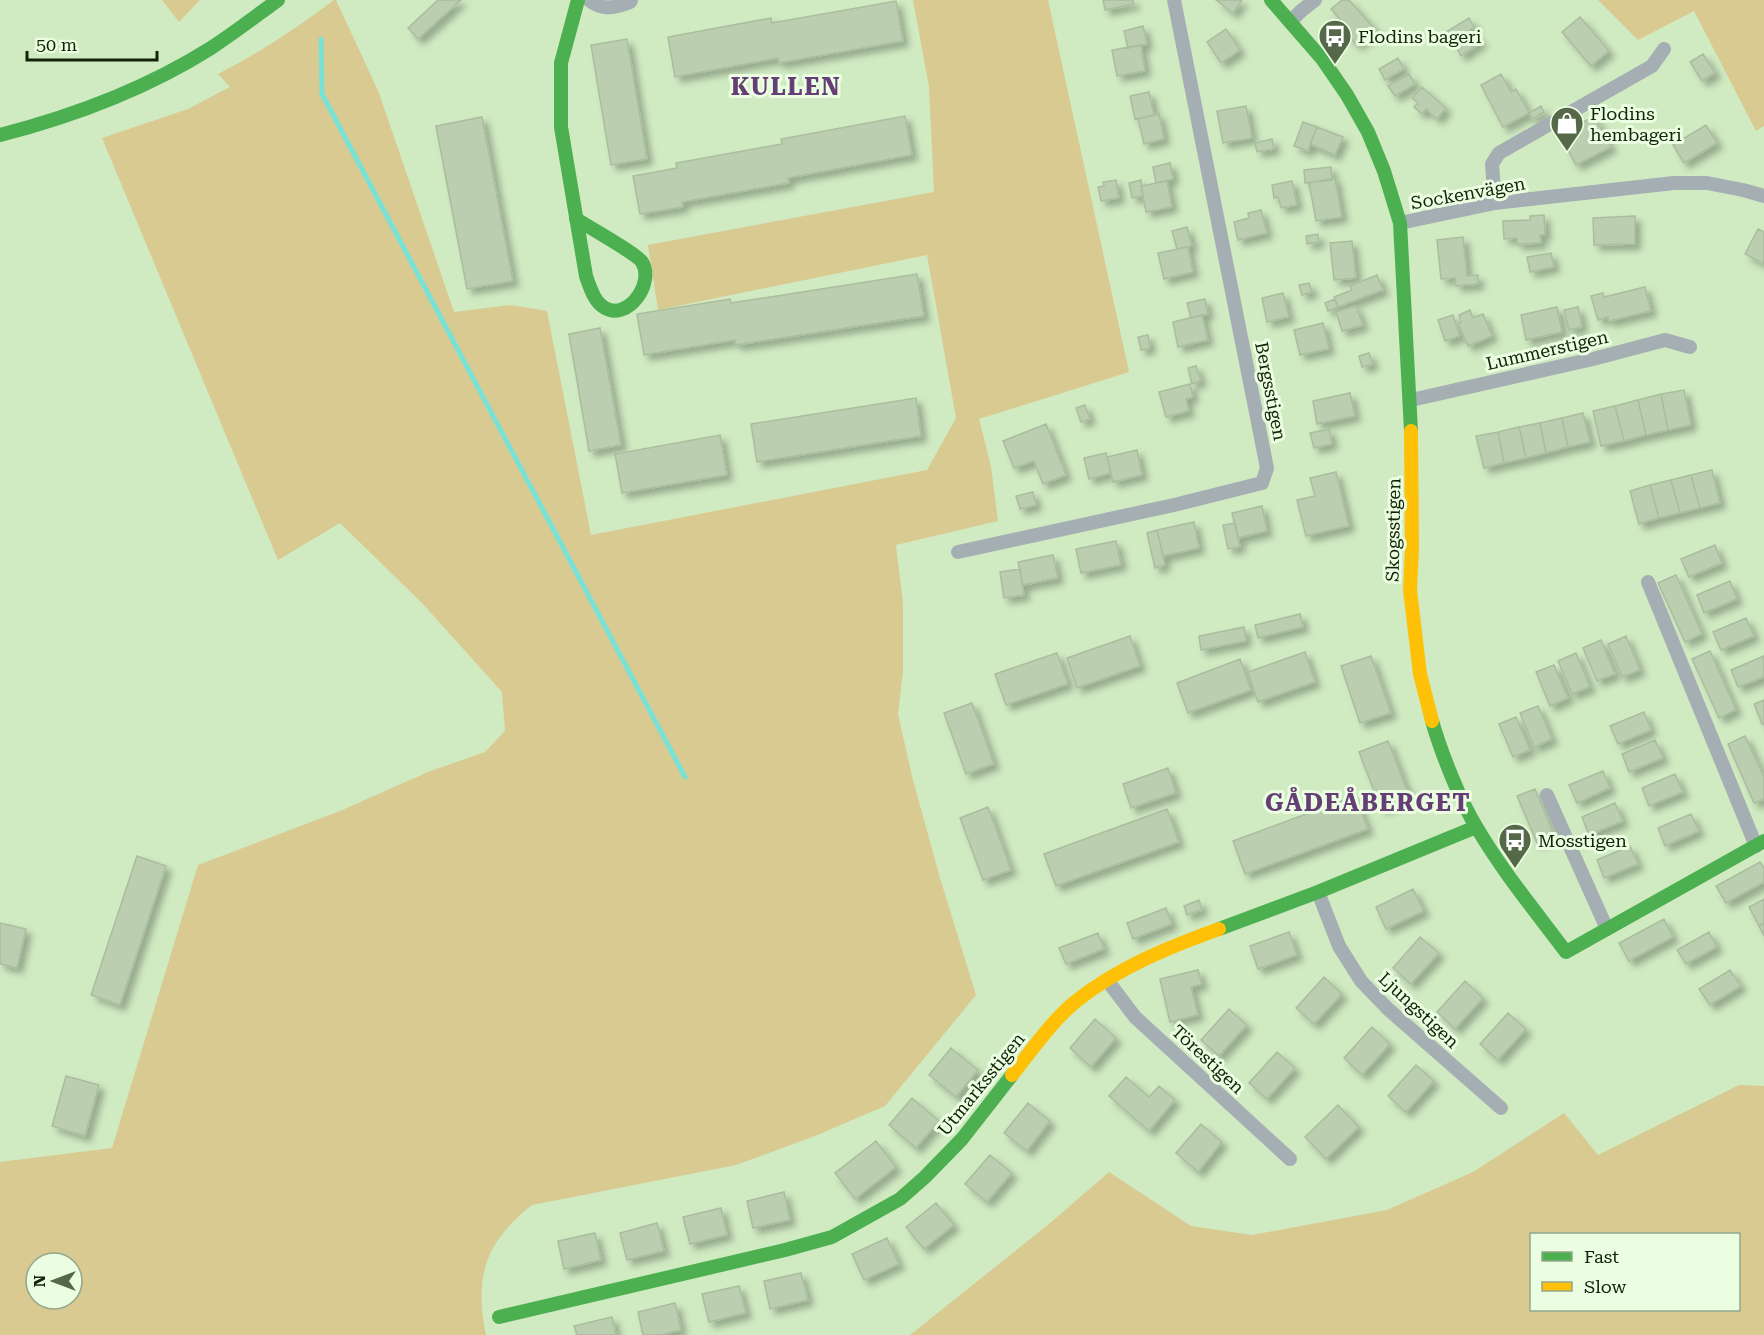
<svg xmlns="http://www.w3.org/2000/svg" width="1764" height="1335" font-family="'Roboto Serif',serif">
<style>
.green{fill:#d9ca91;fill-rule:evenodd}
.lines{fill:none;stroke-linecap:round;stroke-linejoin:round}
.stream{stroke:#78e2d6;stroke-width:5}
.building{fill:#bbceaf;stroke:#aabd9e;stroke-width:1.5;filter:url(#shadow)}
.street{stroke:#a5afb3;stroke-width:14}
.fast{stroke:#4caf50;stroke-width:14}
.slow{stroke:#ffc107;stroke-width:14}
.labels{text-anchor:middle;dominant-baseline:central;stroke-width:6;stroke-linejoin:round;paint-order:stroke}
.poi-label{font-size:18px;fill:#132408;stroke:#ebfee2;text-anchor:start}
.street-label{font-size:18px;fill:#132408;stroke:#ebfee2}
.district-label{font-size:24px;font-weight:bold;letter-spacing:1.5px;fill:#653e76;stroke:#ebfee2}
</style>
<defs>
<filter id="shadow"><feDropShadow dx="5.5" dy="5.5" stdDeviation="3" flood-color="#0004"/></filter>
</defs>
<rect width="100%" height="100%" fill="#d0eac2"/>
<path class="green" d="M162 0H200L179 22Z
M334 0H336L379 93 454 312 510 305 547 311 591 535 927 470 956 418 927 255 658 310 648 245 934 192 929 87 913 0H1048L1129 372 979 419 991 466 998 521 896 545 903 603V671L898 714 913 780 940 878 976 995 885 1106 815 1136 736 1165 532 1205C485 1242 474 1277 486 1335H0V1162L112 1148 198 865 340 811 428 772 485 752 505 731 502 692 422 603 340 523 278 560 102 138 188 109 230 87 218 74C259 53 297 28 334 0ZM36 1263H72V1299H36Z
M1598 0H1764V126L1756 131 1694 11 1638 40Z
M1739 1085 1764 1086V1335H910L1049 1224 1109 1172 1191 1226 1252 1235 1387 1210 1473 1172 1564 1113 1598 1155ZM1532 1234H1738V1310H1532Z"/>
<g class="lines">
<path class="stream" d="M321 39 322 94 685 777"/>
</g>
<path class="building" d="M438 0H461L418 39 408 28Z
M1103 0H1133L1134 4 1105 10Z
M1216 0H1242L1233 13Z
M1342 0H1349L1375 29 1357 45 1338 25 1342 22 1331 9Z
M896 1 903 41 779 63 778 58 675 77 668 37 771 18 772 23Z
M1580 17 1609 51 1591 66 1562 32Z
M1469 18 1474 27 1453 42 1446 32Z
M1143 26 1147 44 1128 48 1124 31Z
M1226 29 1240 50 1221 63 1207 42Z
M1477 35 1481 42 1461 56 1456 47Z
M627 39 647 159 611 165 591 45Z
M1141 45 1145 71 1117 76 1112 50Z
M1703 54 1715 73 1702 81 1690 62Z
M1398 58 1404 69 1385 80 1379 69Z
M1409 74 1415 84 1395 96 1388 86Z
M1501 74 1511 92 1516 89 1529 113 1503 127 1481 85Z
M1422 87 1446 108 1437 119 1426 109 1422 114 1414 107 1418 103 1412 98Z
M1149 92 1154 115 1135 119 1130 96Z
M1246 106 1252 138 1223 143 1217 111Z
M1541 106 1544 112 1533 119 1529 113Z
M1159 114 1164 139 1144 144 1138 119Z
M905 116 912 155 788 178 789 183 682 202 683 207 640 214 633 176 677 168 676 163 782 144 781 139Z
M1594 116 1611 147 1576 165 1560 135Z
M482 117 513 281 467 289 436 126Z
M1303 122 1317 127 1308 151 1294 146Z
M1706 125 1717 143 1684 163 1673 145Z
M1317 127 1343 137 1335 155 1310 144Z
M1272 139 1274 149 1257 152 1255 143Z
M1170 163 1173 179 1156 183 1153 167Z
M1331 167 1332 180 1305 183 1304 170Z
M1335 178 1342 217 1316 221 1309 183Z
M1116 180 1119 198 1101 201 1098 187 1104 186 1103 182Z
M1141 180 1143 196 1132 198 1129 183Z
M1167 181 1172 207 1146 212 1141 186Z
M1292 181 1297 205 1281 208 1278 197 1274 198 1272 185Z
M1261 210 1267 233 1238 240 1234 222 1249 218 1248 213Z
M1544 215 1545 235H1540L1541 243 1517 244V238L1504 239 1503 221 1530 220V216Z
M1635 216V244L1594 245 1593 218Z
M1187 227 1192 246 1177 249 1172 231Z
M1758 229 1764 232V264L1745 254Z
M1318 234 1319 242 1307 244 1306 236Z
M1463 237 1467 276 1478 275V284L1456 286 1455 278 1441 279 1437 240Z
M1352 241 1356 278 1334 280 1330 243Z
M1188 247 1193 272 1164 279 1158 253Z
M1551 253 1554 267 1530 272 1527 257Z
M917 274 924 316 736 345 735 340 644 355 637 314 730 299 731 303Z
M1377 275 1383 290 1338 307 1334 297 1352 290 1350 286Z
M1309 283 1312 292 1302 295 1299 285Z
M1645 287 1651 311 1609 321 1608 317 1598 320 1591 296 1603 293 1604 297Z
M1283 293 1289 317 1267 322 1262 298Z
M1205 299 1208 314 1191 318 1187 303Z
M1335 299 1338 307 1328 311 1325 303Z
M1356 306 1363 325 1342 331 1336 312Z
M1557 307 1562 332 1526 340 1521 315Z
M1578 307 1582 327 1569 330 1564 310Z
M1470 310 1473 318 1483 314 1492 336 1468 346 1458 323 1461 322 1459 315Z
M1202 315 1208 340 1178 347 1173 322Z
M1453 315 1460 336 1445 341 1438 320Z
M1323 323 1329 349 1300 355 1294 330Z
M600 328 621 445 589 451 569 334Z
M1148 335 1150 348 1141 350 1138 337Z
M1369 353 1373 364 1362 367 1359 356Z
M1196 366 1201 381 1192 384 1188 368Z
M1190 384 1193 397 1186 399 1189 411 1166 417 1159 392Z
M1684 390 1691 425 1668 430 1661 394Z
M1350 393 1355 416 1317 424 1313 401Z
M1661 394 1668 430 1646 435 1638 400Z
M916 398 921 436 757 462 751 424Z
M1638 400 1646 435 1624 441 1615 406Z
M1085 405 1090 419 1081 422 1076 408Z
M1615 406 1624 441 1601 446 1593 411Z
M1583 413 1590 442 1568 447 1562 418Z
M1562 418 1568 447 1546 453 1540 423Z
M1540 423 1546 453 1526 458 1519 427Z
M1046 424 1066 475 1043 484 1034 461 1014 468 1003 441Z
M1519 427 1526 458 1504 463 1498 432Z
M1329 429 1332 444 1314 448 1310 433Z
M1498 432 1504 463 1484 468 1476 436Z
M720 435 727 475 622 493 615 454Z
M1137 450 1142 475 1113 482 1107 457Z
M1106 453 1111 473 1089 479 1084 458Z
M1712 470 1720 503 1700 508 1691 475Z
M1336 472 1349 526 1306 536 1297 500 1315 496 1310 478Z
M1691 475 1700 508 1680 513 1671 480Z
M1671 480 1680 513 1659 518 1650 485Z
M1650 485 1659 518 1639 524 1630 491Z
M1033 492 1036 505 1020 509 1016 496Z
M1262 506 1267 531 1238 538 1232 513Z
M1194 522 1199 548 1163 556 1157 530Z
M1235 523 1240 547 1228 549 1223 525Z
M1157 530 1165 565 1155 568 1147 533Z
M1116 541 1121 565 1081 573 1076 549Z
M1715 545 1722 563 1689 577 1681 559Z
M1053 555 1058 578 1023 585 1018 562Z
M1020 569 1024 595 1004 598 1000 572Z
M1676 575 1702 634 1685 642 1658 583Z
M1730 581 1737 599 1704 613 1697 595Z
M1300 614 1303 627 1258 638 1255 625Z
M1746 618 1754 636 1721 650 1713 632Z
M1244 627 1246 641 1201 650 1199 636Z
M1130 636 1140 666 1077 688 1067 658Z
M1626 636 1640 670 1622 677 1608 644Z
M1601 640 1615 674 1597 681 1583 648Z
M1710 651 1736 710 1719 718 1692 659Z
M1305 652 1315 682 1258 702 1248 672Z
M1057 653 1068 684 1006 705 995 674Z
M1576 653 1590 687 1572 694 1558 661Z
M1371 656 1391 713 1360 723 1341 666Z
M1764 656V677L1738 687 1731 670Z
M1240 659 1251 690 1188 713 1177 683Z
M1554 665 1568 698 1550 706 1536 672Z
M1764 700V724H1762L1754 704Z
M972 703 994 764 966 774 944 713Z
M1538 706 1552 739 1534 747 1520 713Z
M1644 712 1651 730 1618 744 1610 726Z
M1516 717 1530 750 1513 757 1499 724Z
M1745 736 1764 777V799L1754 803 1728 744Z
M1655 740 1663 758 1629 772 1622 754Z
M1388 741 1410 798 1381 809 1359 752Z
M1168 768 1176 793 1131 808 1123 784Z
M1603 771 1610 788 1577 803 1569 785Z
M1675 774 1683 792 1649 806 1642 788Z
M1535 789 1554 835 1537 843 1517 796Z
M1355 796 1368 829 1245 874 1233 841Z
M1615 803 1623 821 1589 835 1582 817Z
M988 807 1011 870 983 880 960 818Z
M1167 809 1179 842 1056 886 1044 854Z
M1691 814 1699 831 1665 846 1658 828Z
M1630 846 1638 864 1604 878 1597 860Z
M137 856 166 866 120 1005 91 995Z
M1760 862 1764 868V882L1726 903 1716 886Z
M1413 889 1424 911 1386 929 1376 907Z
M1764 899V923L1759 926 1749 907Z
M1199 900 1202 910 1187 915 1184 906Z
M1166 908 1172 924 1133 939 1127 923Z
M1664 919 1673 937 1629 961 1619 943Z
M0 923 26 929 17 968 0 964Z
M1764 923V936L1759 926Z
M1289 932 1297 955 1258 969 1250 946Z
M1709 932 1717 947 1686 964 1677 950Z
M1098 933 1104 949 1066 964 1059 948Z
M1420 937 1439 953 1411 984 1393 968Z
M1198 970 1202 984 1191 987 1198 1015 1170 1022 1160 979Z
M1730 970 1741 986 1710 1005 1699 989Z
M1324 977 1342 994 1314 1024 1296 1008Z
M1465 981 1483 998 1455 1029 1437 1012Z
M1229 1009 1247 1025 1219 1056 1201 1040Z
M1508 1013 1526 1029 1498 1060 1480 1044Z
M1095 1019 1116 1038 1091 1067 1070 1048Z
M1372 1027 1390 1044 1362 1075 1344 1058Z
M951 1048 978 1070 956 1097 929 1075Z
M1277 1052 1295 1068 1267 1099 1249 1083Z
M1416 1065 1434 1081 1406 1112 1388 1096Z
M66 1076 99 1085 85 1136 52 1126Z
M1126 1077 1149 1097 1159 1086 1175 1100 1149 1131 1109 1096Z
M912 1098 939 1121 916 1148 889 1125Z
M1028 1103 1050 1121 1027 1151 1004 1133Z
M1338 1105 1359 1127 1326 1159 1305 1137Z
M1201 1124 1222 1142 1198 1172 1176 1153Z
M876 1141 896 1167 855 1199 835 1173Z
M990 1155 1012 1173 987 1202 965 1184Z
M784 1192 790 1220 753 1228 747 1201Z
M936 1203 954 1225 924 1249 906 1227Z
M721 1208 727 1235 690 1244 683 1217Z
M657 1223 664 1251 627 1260 620 1233Z
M595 1233 601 1260 564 1269 558 1241Z
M887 1238 899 1264 864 1280 852 1254Z
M801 1273 808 1300 770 1309 764 1281Z
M739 1286 746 1313 709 1322 702 1294Z
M675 1303 681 1330 661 1335H643L638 1312Z
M612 1317 616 1335H577L574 1326Z"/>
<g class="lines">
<path class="street" d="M589 0C602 11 615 8 630 2L631 0
M1290 22 1301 11 1315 0
M1495 203 1492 164 1499 153 1652 66 1664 49
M1400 223 1495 203 1674 183H1707L1743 190 1764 196
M1411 400 1593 359 1665 340 1690 347
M958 552 1174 505 1262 483 1267 468 1174 0
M1648 582 1756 846
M1547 795 1607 929
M1318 892 1339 946 1361 981 1388 1009 1501 1108
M1107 980 1135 1017 1290 1159"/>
<path class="fast" d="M1271 0 1323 60 1347 95 1368 132 1384 171 1400 223 1411 431
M0 135C74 116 146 89 211 48 234 33 256 16 278 0
M576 219C587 226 637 254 642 262 655 283 628 321 605 308 594 302 590 287 586 276L561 127V63L578 0
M1432 721C1441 752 1460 801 1477 828 1503 872 1536 912 1566 952L1764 841
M1219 929 1318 892 1476 827
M499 1317 785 1250 832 1237 900 1199 925 1177 962 1139 1012 1075"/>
<path class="slow" d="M1411 431 1412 547 1410 590 1420 674 1432 721
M1012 1075C1032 1050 1051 1022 1075 1002 1117 968 1169 947 1219 929"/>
</g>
<defs>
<symbol id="bus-pin" viewBox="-11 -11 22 30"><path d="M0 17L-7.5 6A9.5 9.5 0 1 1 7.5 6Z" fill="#556949" stroke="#ebfee2"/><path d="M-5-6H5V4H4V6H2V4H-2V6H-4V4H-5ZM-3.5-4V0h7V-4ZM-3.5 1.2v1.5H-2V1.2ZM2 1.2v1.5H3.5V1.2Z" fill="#fff"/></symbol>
<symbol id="shop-pin" viewBox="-11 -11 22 30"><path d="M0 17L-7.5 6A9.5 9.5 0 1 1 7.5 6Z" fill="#556949" stroke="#ebfee2"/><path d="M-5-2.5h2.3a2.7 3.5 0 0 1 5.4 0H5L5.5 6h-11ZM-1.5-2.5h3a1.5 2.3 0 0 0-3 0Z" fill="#fff"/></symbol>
</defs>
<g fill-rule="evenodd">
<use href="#bus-pin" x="1316" y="17" width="38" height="52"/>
<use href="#shop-pin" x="1548" y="104" width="38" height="52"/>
<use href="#bus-pin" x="1496" y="821" width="38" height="52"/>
</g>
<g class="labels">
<g class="poi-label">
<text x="1358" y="36">Flodins bageri</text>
<text x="1590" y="113">Flodins<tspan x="1590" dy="21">hembageri</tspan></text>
<text x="1538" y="840">Mosstigen</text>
</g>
<g class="street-label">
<text transform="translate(1468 193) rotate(-10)">Sockenvägen</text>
<text transform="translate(1547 350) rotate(-13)">Lummerstigen</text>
<text transform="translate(1271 391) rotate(79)">Bergsstigen</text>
<text transform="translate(1393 530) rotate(-89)">Skogsstigen</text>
<text transform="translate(1419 1010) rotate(43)">Ljungstigen</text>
<text transform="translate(1208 1059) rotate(43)">Törestigen</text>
<text transform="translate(981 1084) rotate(-51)">Utmarksstigen</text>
</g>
<g class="district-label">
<text x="786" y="87">KULLEN</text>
<text x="1368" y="803">GÅDEÅBERGET</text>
</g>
</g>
<rect x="1530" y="1233" width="210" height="78" fill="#ebfee2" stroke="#95a78b" stroke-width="1.5"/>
<rect x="1542" y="1252" width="30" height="9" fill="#4caf50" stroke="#95a78b" stroke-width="1.5"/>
<text x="1584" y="1263" font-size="18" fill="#132408">Fast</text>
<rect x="1542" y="1282" width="30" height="9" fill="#ffc107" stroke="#95a78b" stroke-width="1.5"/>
<text x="1584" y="1293" font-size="18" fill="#132408">Slow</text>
<g transform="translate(54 1281) rotate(270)"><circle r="28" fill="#ebfee2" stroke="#95a78b" stroke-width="1.5"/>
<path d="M0-4.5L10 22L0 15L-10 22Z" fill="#556949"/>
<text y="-9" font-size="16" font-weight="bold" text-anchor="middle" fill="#132408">N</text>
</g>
<path d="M27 51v9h130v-9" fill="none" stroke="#132408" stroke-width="3"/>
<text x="36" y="51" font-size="18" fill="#132408" stroke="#ebfee2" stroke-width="4.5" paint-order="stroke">50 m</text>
</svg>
